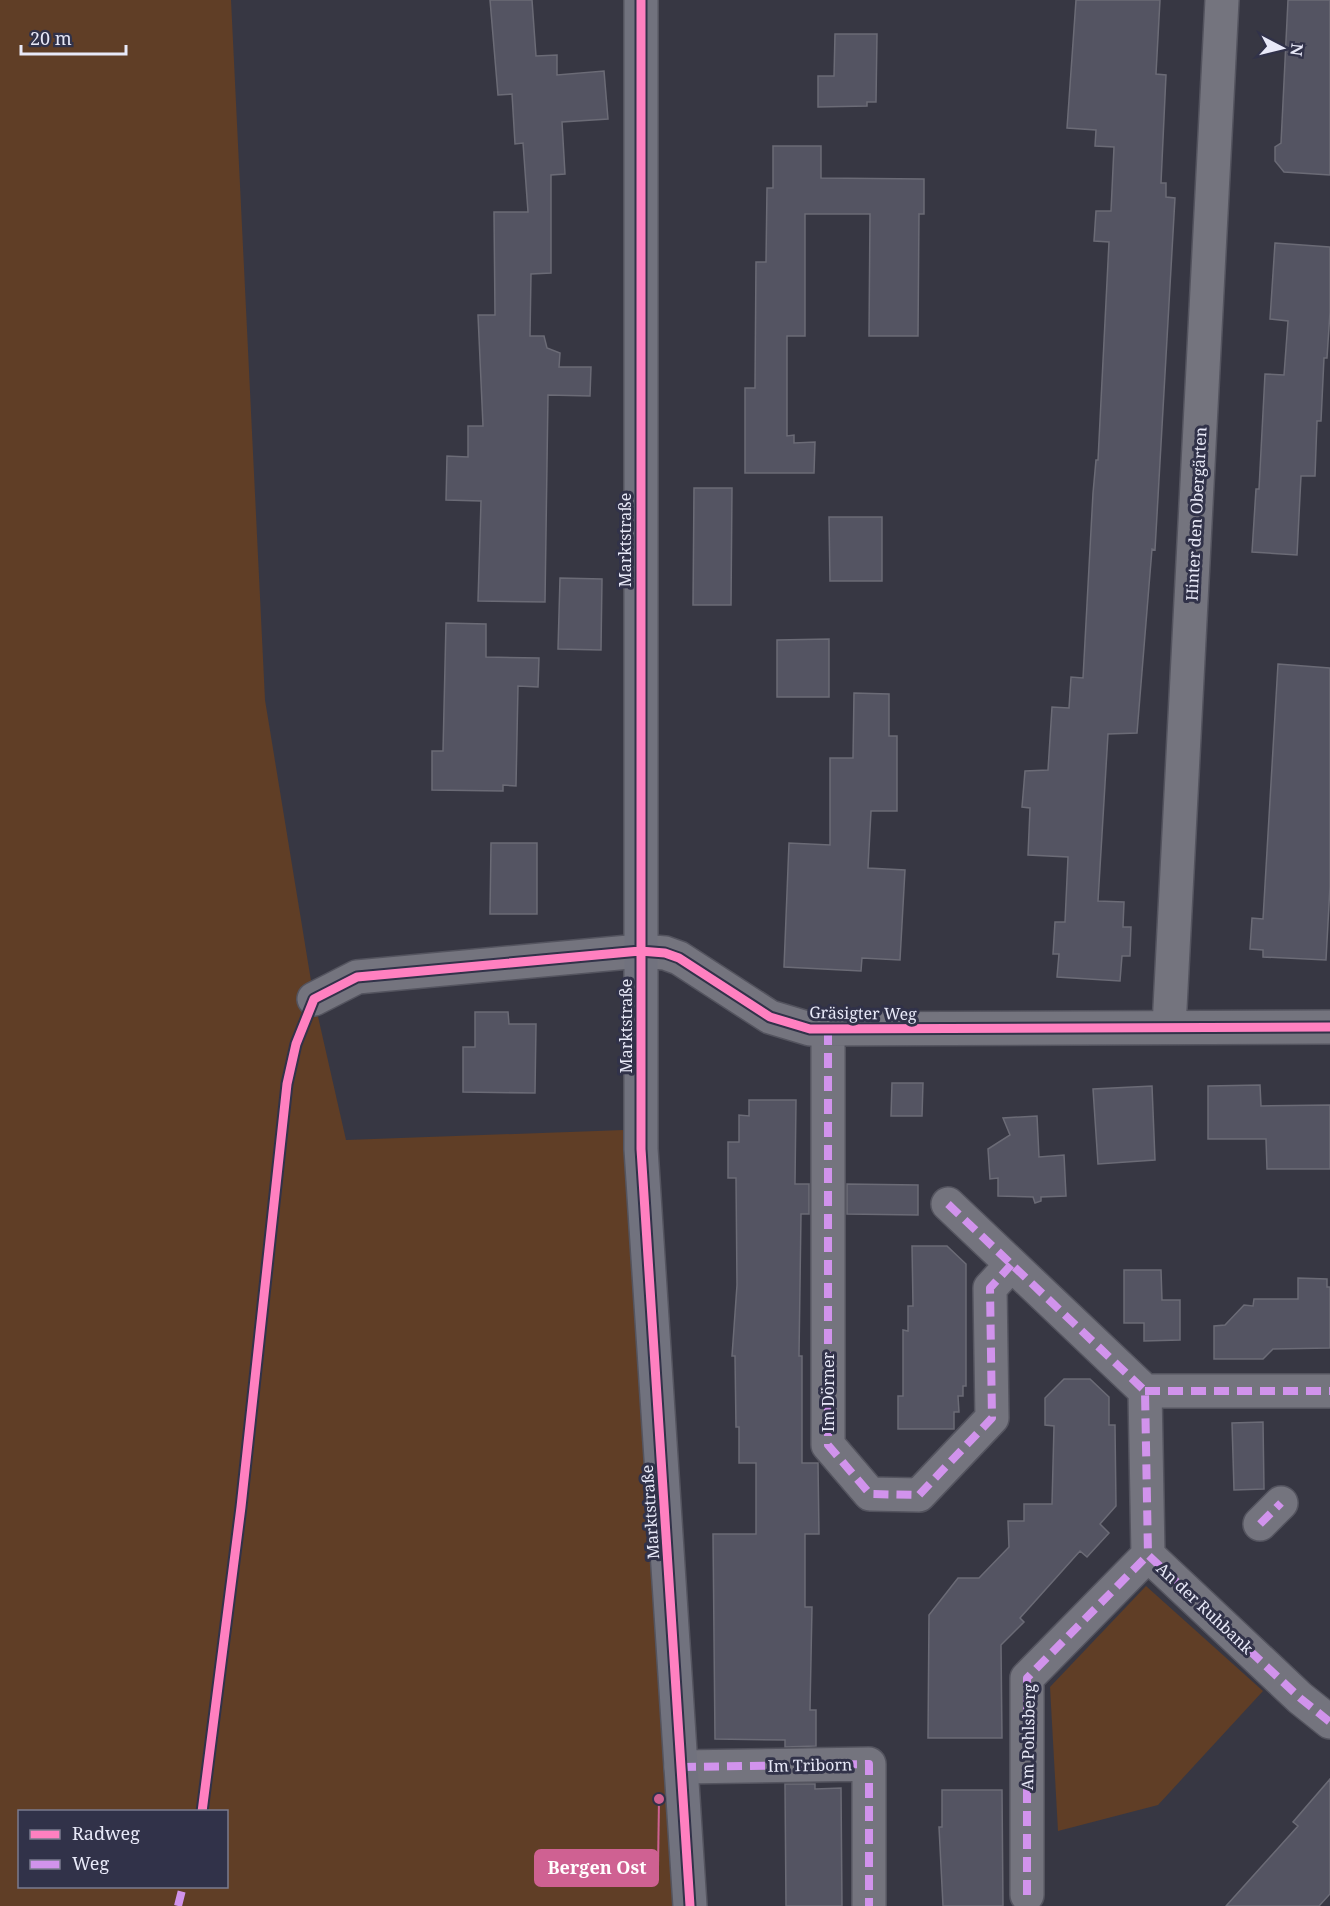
<svg xmlns="http://www.w3.org/2000/svg" width="1330" height="1906" font-family="'Noto Serif',serif">
<style>
.green{fill:#603e26;fill-rule:evenodd}
.building{fill:#545462;stroke:#6b6b76;stroke-width:1.5}
.lines{fill:none;stroke-linecap:round;stroke-linejoin:round}
.street-casing{stroke:#54545f;stroke-width:36}
.secondary-casing{stroke:#54545f;stroke-width:36}
.street{stroke:#74747e;stroke-width:33}
.secondary{stroke:#71727e;stroke-width:33}
.quiet{stroke:#d193ec;stroke-width:8;stroke-dasharray:15 8;stroke-linecap:butt}
.cycleway-casing{stroke:#313249;stroke-width:13}
.cycleway{stroke:#ff80c0;stroke-width:9}
.labels{text-anchor:middle;dominant-baseline:central;stroke-width:6;stroke-linejoin:round;paint-order:stroke}
.street-label{font-size:16px;fill:#e8e9f8;stroke:#313249}
.leader{fill:none;stroke:#cf6192;stroke-width:2}
.callout-dot{fill:#cf6192;stroke:#313249;stroke-width:2}
.callout{fill:#cf6192;stroke:#cf6192;stroke-width:2}
.callout-label{font-size:18px;text-anchor:middle;font-weight:bold;fill:#fff}
</style>
<rect width="100%" height="100%" fill="#373743"/>
<path class="green" d="M0 0H231L265 700 314 999 346 1140 624 1130 655 1585 684 1906H0ZM20 1812H226V1886H20Z
M1146 1586 1263 1691 1158 1805 1058 1831 1050 1687Z"/>
<path class="building" d="M490 0H532L536 56 557 55V75L604 71 608 119 562 122 565 174 551 175V273L531 274 530 336H544L547 348 560 353 559 367H591L590 396 548 395 545 602 478 601 481 501 446 500 447 456 468 457V426H483L478 315H495L494 212H528L523 143 515 144 512 94 498 95Z
M1076 0H1160L1156 74 1166 75 1161 183H1166V197L1175 198 1155 550 1152 549 1137 733 1108 734 1098 901 1124 902 1123 927H1131L1130 956H1122L1120 981 1057 977 1059 954H1053L1055 922H1065L1068 857 1028 855 1030 808 1022 807 1025 771 1048 770 1052 707 1069 708 1071 677 1083 678 1093 493 1096 460H1098L1109 242 1094 241 1096 211H1111L1114 147 1095 146 1096 130 1067 128Z
M1288 0H1330V175L1284 172 1275 161V147L1281 143Z
M835 34H877L876 102H867V106L818 107V76H834Z
M773 146H821V178L924 179V214H919L918 336H869L870 214H805V336H787V436L794 435V443L815 442 814 473H745V388H755L756 262H766L767 188H773Z
M1275 243 1330 247V312L1327 358H1324L1321 421H1317L1315 476H1301L1297 555 1252 552 1256 489H1259L1265 374 1284 375 1288 321 1270 319Z
M694 488H732L731 605H693Z
M829 517H882V581H830Z
M560 578 602 579 601 650 558 649Z
M446 623 486 624V657L539 658 538 687 518 686 516 786 503 785V791L432 790V751H443Z
M829 639V697H777V640Z
M1278 664 1330 668V886L1326 960 1263 957V950L1250 949 1252 918 1263 919Z
M854 693 889 694V736H897V811H871L868 868 905 870 900 960 862 958 861 971 784 967 789 843 830 845V758H853Z
M491 843H537V914H490Z
M475 1012H508L509 1024H536L535 1093 463 1092V1047H475Z
M892 1083H923L922 1116H891Z
M1260 1085 1261 1106 1330 1105V1169H1267L1266 1139H1208V1086Z
M1152 1086 1155 1160 1098 1164 1093 1089Z
M749 1100H796L795 1184H809V1214H801L799 1356H802V1463H818L819 1534H805V1607H812L810 1710H816V1746L785 1747V1740L715 1739 713 1534H756V1463H739V1427H736L735 1356H732L737 1285 736 1178H728V1142H739V1115L749 1116Z
M1037 1116 1039 1157 1064 1155 1066 1196 1041 1197V1201L1035 1203 1033 1197 998 1196V1178L990 1179 988 1149 1010 1135 1003 1118Z
M847 1184 918 1185V1215L847 1214Z
M912 1246H947L966 1264V1386H963V1396H958L959 1412H954V1429H898V1396H903V1330L908 1331V1306H913Z
M1124 1270H1161L1162 1300H1180V1340L1144 1341V1323H1124Z
M1298 1278 1327 1279V1287H1330V1348L1273 1349 1263 1359H1214V1326L1225 1325 1244 1305 1253 1306 1254 1299H1298Z
M1064 1379H1090L1109 1397V1425H1115L1116 1506 1100 1524 1109 1533 1087 1557 1080 1551 1020 1618 1024 1622 1001 1645 1002 1738H928L929 1615 958 1578H979L1009 1547 1008 1521H1024V1504H1052L1054 1426 1045 1425V1398Z
M1263 1422 1264 1489 1234 1490 1232 1423Z
M1330 1779V1894L1319 1906H1226L1298 1826 1293 1822Z
M785 1784H815V1789L841 1788 842 1906H786Z
M942 1790H1002L1003 1906H943L939 1827H942Z"/>
<g class="lines">
<defs>
<path id="street" d="M314 999 357 977 640 951 665 953 679 958 770 1017 810 1029 1330 1027
M1169 1027 1222 0
M828 1030V1445L870 1494 919 1495 992 1418 990 1288 1011 1265
M948 1204 1145 1391 1148 1555 1300 1698 1330 1722
M1145 1391H1330
M1260 1524 1281 1503
M681 1767 869 1764V1906
M1027 1895V1678L1148 1555"/>
<path id="secondary" d="M641 0V1149L690 1906"/>
</defs>
<use href="#street" class="street-casing"/>
<use href="#secondary" class="secondary-casing"/>
<use href="#street" class="street"/>
<use href="#secondary" class="secondary"/>
<path class="quiet" d="M828 1030V1445L870 1494 919 1495 992 1418 990 1288 1011 1265
M948 1204 1145 1391 1148 1555 1300 1698 1330 1722
M1145 1391H1330
M1260 1524 1281 1503
M681 1767 869 1764V1906
M1027 1895V1678L1148 1555
M178 1906 183 1886"/>
<defs>
<path id="cycleway" d="M641 0V1149L690 1906
M202 1812 241 1507 287 1084 296 1044 314 999 357 977 640 951 665 953 679 958 770 1017 810 1029 1330 1027"/>
</defs>
<use href="#cycleway" class="cycleway-casing"/>
<use href="#cycleway" class="cycleway"/>
</g>
<g class="labels">
<g class="street-label">
<text transform="translate(1196 514) rotate(-87)">Hinter den Obergärten</text>
<text transform="translate(625 540) rotate(-90)">Marktstraße</text>
<text transform="translate(863 1013) rotate(1)">Gräsigter Weg</text>
<text transform="translate(626 1026) rotate(-90)">Marktstraße</text>
<text transform="translate(828 1392) rotate(-90)">Im Dörner</text>
<text transform="translate(650 1512) rotate(-94)">Marktstraße</text>
<text transform="translate(1205 1608) rotate(43)">An der Ruhbank</text>
<text transform="translate(1028 1737) rotate(-89)">Am Pohlsberg</text>
<text transform="translate(810 1765) rotate(-1)">Im Triborn</text>
</g>
</g>
<path class="leader" d="M659 1799L658 1868"/>
<circle class="callout-dot" cx="659" cy="1799" r="6"/>
<rect class="callout" x="535" y="1850" width="123" height="36" rx="6"/>
<g class="callout-label">
<text x="597" y="1874">Bergen Ost</text>
</g>
<rect x="18" y="1810" width="210" height="78" fill="#313249" stroke="#7a7b8f" stroke-width="1.5"/>
<rect x="30" y="1830" width="30" height="9" fill="#ff80c0" stroke="#7a7b8f" stroke-width="1.5"/>
<text x="72" y="1840" font-size="18" fill="#e8e9f8">Radweg</text>
<rect x="30" y="1860" width="30" height="9" fill="#d193ec" stroke="#7a7b8f" stroke-width="1.5"/>
<text x="72" y="1870" font-size="18" fill="#e8e9f8">Weg</text>
<g transform="translate(1282 48) rotate(97)" stroke="#313249" stroke-width="4.5" paint-order="stroke">
<path d="M0-4.5L10 22L0 15L-10 22Z" fill="#e8e9f8"/>
<text y="-9" font-size="16" font-weight="bold" text-anchor="middle" fill="#e8e9f8">N</text>
</g>
<path d="M21 45v9h105v-9" fill="none" stroke="#e8e9f8" stroke-width="3"/>
<text x="30" y="45" font-size="18" fill="#e8e9f8" stroke="#313249" stroke-width="4.5" paint-order="stroke">20 m</text>
</svg>
